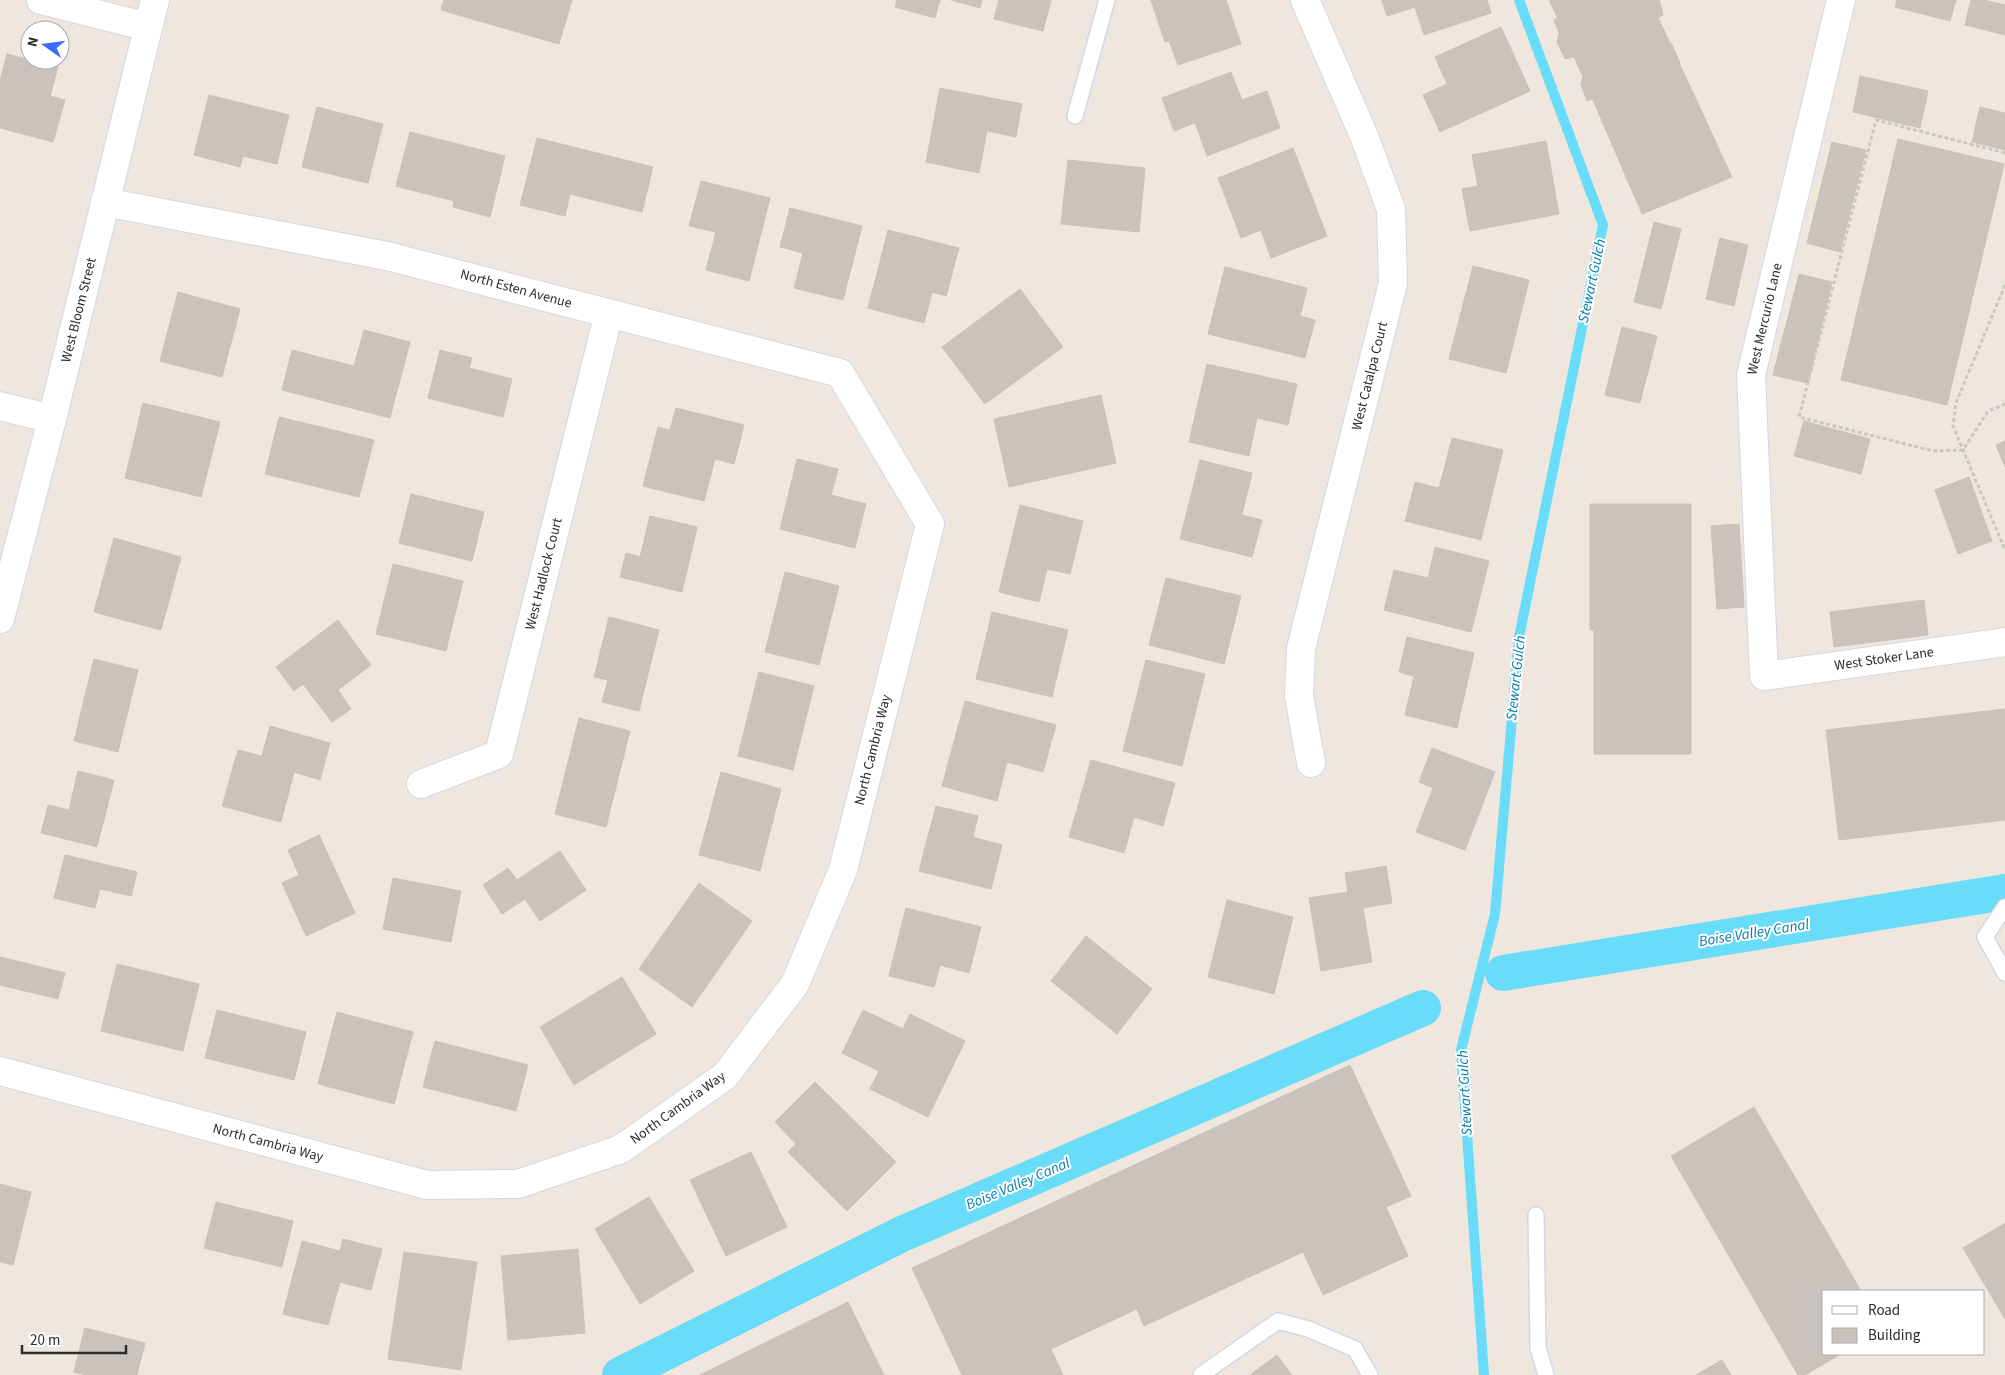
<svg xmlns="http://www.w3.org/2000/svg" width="2005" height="1375" font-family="'Source Sans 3',sans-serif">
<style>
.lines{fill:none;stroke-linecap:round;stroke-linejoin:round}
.stream{stroke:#68dcf9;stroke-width:10}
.canal{stroke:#68dcf9;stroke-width:36}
.building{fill:#cac3bd;stroke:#cbc2b6}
.lane-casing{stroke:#d2d7e6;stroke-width:18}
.street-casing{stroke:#d2d7e6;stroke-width:30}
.secondary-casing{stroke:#d2d7e6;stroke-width:30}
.path{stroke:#c8c8c8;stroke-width:3;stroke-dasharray:4 2.5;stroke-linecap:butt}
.lane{stroke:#fff;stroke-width:15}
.street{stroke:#fff;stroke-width:28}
.secondary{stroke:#fff;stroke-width:28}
.labels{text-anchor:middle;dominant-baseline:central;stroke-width:4;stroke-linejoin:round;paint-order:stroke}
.street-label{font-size:14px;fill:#2c2c2c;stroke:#fff}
.water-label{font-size:15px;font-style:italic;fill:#027caa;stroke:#fff}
</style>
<rect width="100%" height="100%" fill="#efe6dd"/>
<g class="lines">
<path class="stream" d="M1484 1375 1461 1050 1495 914 1519 637 1603 225 1519 0"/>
<path class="canal" d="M1503 973 2005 892
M620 1375 902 1234 1423 1008"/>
</g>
<path class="building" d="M444 0H572L559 44 441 10Z
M897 0H940L935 18 895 7Z
M951 0H982L980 8Z
M999 0H1051L1043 31 994 19Z
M1151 0H1226L1241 44 1178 65 1169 41 1165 42Z
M1382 0H1487L1491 13 1424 35 1415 7 1387 16Z
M1550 0H1650L1732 177 1642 214Z
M1555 0H1659L1663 15 1657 18 1664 41 1671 43 1680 63 1587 101 1581 84 1583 76 1574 57 1565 59 1557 42 1559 33 1554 20 1558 18 1550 2Z
M1897 0H1956L1950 21 1895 7Z
M1971 0H1984L2005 5V35L1965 25Z
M1501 27 1530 91 1440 132 1423 95 1447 84 1435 57Z
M7 54 58 67 50 96 65 100 53 142 0 128V81Z
M1231 72 1242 100 1267 91 1280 128 1207 156 1195 123 1174 131 1162 98Z
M1860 76 1928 91 1920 128 1853 112Z
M940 88 1022 104 1016 137 987 131 979 173 926 162Z
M209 95 289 115 277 164 243 156 240 167 194 155Z
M317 107 383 124 368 183 302 167Z
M1980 107 2005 113V150L1972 142Z
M410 132 505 156 490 217 453 207 454 201 396 186Z
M537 138 653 167 642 212 570 194 565 216 520 205Z
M1898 139 2004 164 1947 405 1841 380Z
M1546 141 1559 214 1470 231 1462 189 1478 186 1472 155Z
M1832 142 1866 150 1840 252 1807 243Z
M1293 148 1327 236 1271 258 1261 230 1241 238 1218 178Z
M1068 160 1145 168 1139 232 1061 224Z
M701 181 770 198 749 281 706 270 716 232 689 226Z
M790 208 862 226 843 300 794 288 803 253 780 247Z
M1654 222 1681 229 1661 309 1634 302Z
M888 230 959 248 946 296 932 292 924 323 868 308Z
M1720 238 1748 245 1734 306 1706 299Z
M1473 266 1529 280 1506 373 1449 359Z
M1225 267 1307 288 1300 316 1315 320 1305 358 1208 334Z
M1799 274 1832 282 1808 383 1773 375Z
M1020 289 1063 347 985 404 942 347Z
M178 292 240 309 222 377 160 361Z
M1622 327 1657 336 1640 403 1605 395Z
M364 330 410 342 390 418 282 390 292 350 354 366Z
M440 350 472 358 469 368 512 379 503 417 428 398Z
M1207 364 1297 384 1288 425 1257 418 1249 456 1189 442Z
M1101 395 1116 463 1009 487 994 419Z
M143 403 220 422 201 497 125 478Z
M676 408 744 425 734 464 715 459 704 501 643 486 658 427 670 430Z
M279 417 374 440 359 497 265 474Z
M1804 421 1870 439 1861 474 1794 456Z
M1452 438 1503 450 1481 540 1405 521 1415 482 1439 488Z
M2005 441V467L1996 445Z
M797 459 838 469 831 495 866 504 855 548 780 529Z
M1200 460 1252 473 1242 515 1262 520 1252 557 1180 539Z
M1969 477 1992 541 1958 554 1935 490Z
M411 494 484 512 472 561 399 543Z
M1590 504H1691V754H1594V630H1590Z
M1020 505 1083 521 1070 574 1047 569 1039 602 999 592Z
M650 516 697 527 682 592 620 577 626 553 640 557Z
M1739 524 1744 607 1717 609 1711 526Z
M114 538 181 557 161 630 94 612Z
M1435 547 1489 561 1471 632 1384 610 1394 570 1428 578Z
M393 564 463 581 446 651 376 634Z
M785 572 839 586 819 665 765 652Z
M1166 578 1241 596 1224 664 1149 645Z
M1924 600 1928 635 1834 647 1830 612Z
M992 612 1068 630 1052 697 976 679Z
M609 617 659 630 639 711 602 702 608 680 594 677Z
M338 620 371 665 338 690 351 709 332 722 303 684 294 691 276 667Z
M1407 637 1474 653 1457 728 1405 715 1414 676 1399 672Z
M94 659 138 670 118 752 74 741Z
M1146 660 1205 674 1182 766 1123 751Z
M759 672 814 686 793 770 738 756Z
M965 701 1056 725 1043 772 1007 762 997 801 942 786Z
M2005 709V820L1839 840 1826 730Z
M579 718 630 731 606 827 555 814Z
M270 726 330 743 320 780 294 772 281 822 222 806 238 750 262 756Z
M1432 748 1495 772 1465 850 1416 832 1433 788 1419 782Z
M1091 760 1175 783 1163 826 1134 817 1124 853 1069 837Z
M78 771 114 780 97 847 41 833 48 805 69 810Z
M721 772 781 789 760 871 699 855Z
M936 806 978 816 973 837 1002 845 991 889 919 871Z
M319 835 355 913 306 936 282 883 299 875 288 850Z
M560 851 586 890 540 921 525 899 502 914 483 885 508 868 517 880Z
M65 855 137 872 131 896 100 889 95 908 54 898Z
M1386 866 1392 903 1363 908 1372 962 1321 971 1309 898 1348 892 1345 873Z
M393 878 461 891 451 942 383 929Z
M699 883 752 921 692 1007 639 969Z
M1227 900 1293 917 1274 994 1208 977Z
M906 908 981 927 969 973 940 965 934 987 889 976Z
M1086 936 1152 989 1117 1034 1051 981Z
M0 957 65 973 58 999 0 985Z
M117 964 199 984 183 1051 101 1031Z
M622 977 656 1034 574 1085 540 1027Z
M217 1010 306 1032 294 1080 205 1058Z
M863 1010 903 1029 910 1014 965 1041 928 1117 870 1089 879 1071 842 1053Z
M337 1012 413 1032 394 1104 318 1084Z
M435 1041 528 1065 516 1111 423 1087Z
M1350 1065 1411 1196 1386 1207 1408 1256 1323 1295 1303 1252 1144 1326 1137 1309 1051 1349 1063 1375H962L912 1268Z
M815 1082 896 1162 847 1211 788 1152 796 1144 775 1122Z
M1754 1107 1861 1291H1824V1354H1841L1805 1375H1798L1671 1156Z
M751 1152 787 1227 726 1256 690 1180Z
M0 1184 31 1192 13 1265 0 1262Z
M649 1197 694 1271 640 1304 595 1229Z
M216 1202 293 1221 282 1267 204 1248Z
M2005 1223V1319L1963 1248Z
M343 1239 382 1249 371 1290 340 1282 328 1325 283 1314 302 1241 340 1251Z
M578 1249 585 1333 508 1340 501 1256Z
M404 1252 477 1262 461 1370 388 1359Z
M848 1302 884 1375H700Z
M85 1328 145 1343 137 1375H86L74 1372Z
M1277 1355 1292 1375H1250Z
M1722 1360 1731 1375H1696Z"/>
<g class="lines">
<defs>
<path id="lane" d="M1075 116 1107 0
M2005 907 1985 937 2005 973
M1536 1215 1538 1348 1546 1375
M1201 1375 1278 1321 1308 1329 1355 1349 1370 1375"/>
<path id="street" d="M41 0 148 27
M1305 0 1364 136 1391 209 1393 283 1301 649 1299 696 1311 763
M1841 0 1751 375 1764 676 2005 642
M0 406 52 419
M421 784 499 754 609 313
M0 1071 427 1185 518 1184 621 1149 725 1076 795 984 843 870 930 524 840 373 387 256 105 202"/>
<path id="secondary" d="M0 619 52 419 155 0"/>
</defs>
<use href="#lane" class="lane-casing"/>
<use href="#street" class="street-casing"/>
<use href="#secondary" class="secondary-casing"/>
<path class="path" d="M2005 153 1876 120 1799 417 1933 451 1963 450 1988 411 2005 404
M2005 285 1956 403 1953 426 2005 550"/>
<use href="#lane" class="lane"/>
<use href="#street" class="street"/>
<use href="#secondary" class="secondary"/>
</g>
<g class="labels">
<g class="street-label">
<text transform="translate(516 289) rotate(15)">North Esten Avenue</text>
<text transform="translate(79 310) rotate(-76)">West Bloom Street</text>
<text transform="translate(1765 319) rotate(-77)">West Mercurio Lane</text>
<text transform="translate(1370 376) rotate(-76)">West Catalpa Court</text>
<text transform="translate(544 574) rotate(-76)">West Hadlock Court</text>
<text transform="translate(1884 659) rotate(-8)">West Stoker Lane</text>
<text transform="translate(873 750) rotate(-76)">North Cambria Way</text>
<text transform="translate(678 1108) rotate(-36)">North Cambria Way</text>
<text transform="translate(268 1143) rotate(15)">North Cambria Way</text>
</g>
<g class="water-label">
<text transform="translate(1592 281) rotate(-78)">Stewart Gulch</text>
<text transform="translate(1516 678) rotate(-84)">Stewart Gulch</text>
<text transform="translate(1754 933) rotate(-9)">Boise Valley Canal</text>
<text transform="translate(1465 1093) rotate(-93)">Stewart Gulch</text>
<text transform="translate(1018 1184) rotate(-23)">Boise Valley Canal</text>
</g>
</g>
<rect x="1822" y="1290" width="162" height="65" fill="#ffffff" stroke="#ababab"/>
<rect x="1832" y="1306" width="25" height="8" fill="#ffffff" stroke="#ababab"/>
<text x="1868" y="1315" font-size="15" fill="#2c2c2c">Road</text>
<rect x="1832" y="1328" width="25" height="15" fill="#cac3bd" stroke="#ababab"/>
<text x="1868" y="1340" font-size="15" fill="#2c2c2c">Building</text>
<g transform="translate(45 45) rotate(284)"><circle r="24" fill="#ffffff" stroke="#ababab"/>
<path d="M0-4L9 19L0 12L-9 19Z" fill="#3a6cff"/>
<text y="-8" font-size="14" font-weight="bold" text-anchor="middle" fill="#2c2c2c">N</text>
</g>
<path d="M22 1345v8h104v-8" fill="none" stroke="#2c2c2c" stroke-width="2.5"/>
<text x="30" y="1345" font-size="15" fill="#2c2c2c" stroke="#ffffff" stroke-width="4" paint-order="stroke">20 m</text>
</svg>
